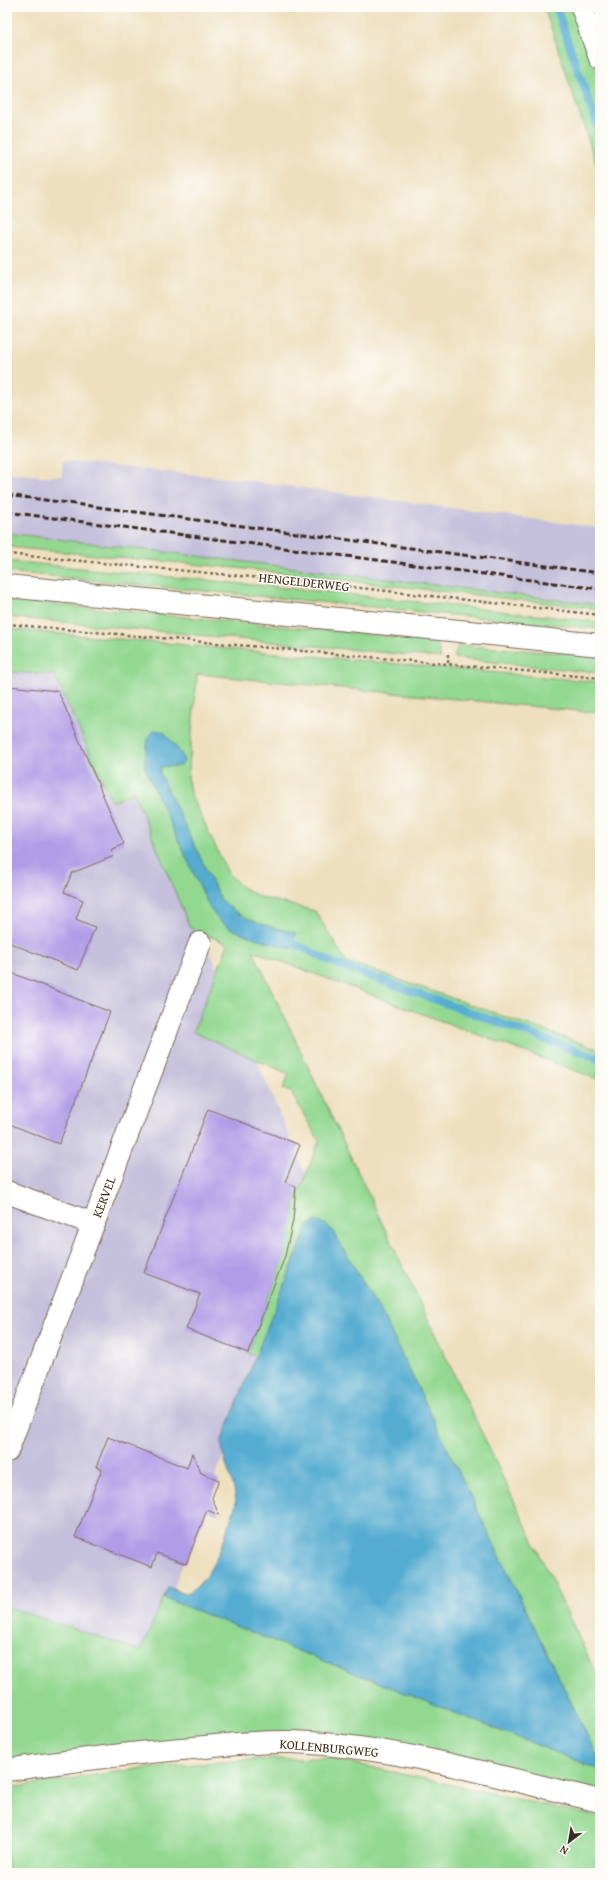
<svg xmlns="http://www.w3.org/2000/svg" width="607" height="1880" font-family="'Gentium Book Plus',serif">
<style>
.industrial{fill:#c5c0db}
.green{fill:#93d891;stroke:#678158}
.water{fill:#55acd1;stroke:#486b78}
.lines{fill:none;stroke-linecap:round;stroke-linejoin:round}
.stream{stroke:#55acd1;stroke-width:8}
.building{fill:#b19de7}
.minor-casing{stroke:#7a6956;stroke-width:24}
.secondary-casing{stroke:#7a6956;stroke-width:24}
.path{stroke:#7a6956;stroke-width:2.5;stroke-dasharray:3 3;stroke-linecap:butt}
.minor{stroke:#fff;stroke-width:22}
.secondary{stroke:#fff;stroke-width:22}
.rail{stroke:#3b2a1e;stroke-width:3;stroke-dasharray:6 3;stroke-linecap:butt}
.labels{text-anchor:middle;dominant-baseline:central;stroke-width:3;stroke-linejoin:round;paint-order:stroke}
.street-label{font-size:13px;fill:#3b2a1e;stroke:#fdfcf7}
</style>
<rect width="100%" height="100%" fill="#fdfcf7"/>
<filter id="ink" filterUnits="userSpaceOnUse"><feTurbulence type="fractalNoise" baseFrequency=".025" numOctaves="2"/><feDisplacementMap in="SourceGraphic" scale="8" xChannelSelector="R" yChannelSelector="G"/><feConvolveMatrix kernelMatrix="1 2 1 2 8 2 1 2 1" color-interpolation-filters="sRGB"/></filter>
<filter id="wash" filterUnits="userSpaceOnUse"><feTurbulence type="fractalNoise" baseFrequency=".012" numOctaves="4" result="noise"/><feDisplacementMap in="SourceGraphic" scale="16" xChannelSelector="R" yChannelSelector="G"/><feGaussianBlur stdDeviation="0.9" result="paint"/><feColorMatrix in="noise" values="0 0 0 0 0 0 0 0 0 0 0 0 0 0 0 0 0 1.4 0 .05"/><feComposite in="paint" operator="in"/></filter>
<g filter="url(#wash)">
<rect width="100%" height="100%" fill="#eedfbe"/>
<path class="industrial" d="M63 461 236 479 600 528V605L7 533V472L40 476H62Z
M7 652 94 681 318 1203 122 1726 7 1755Z"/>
<path class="green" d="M544 7H574L600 79V175Z
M7 533 600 605V609L236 568 7 547Z
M7 561 328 592 600 622V629L7 572Z
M7 600 436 641 441 658 7 617Z
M7 629 600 682V713L197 674 188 780 190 793 228 873 242 887 260 897 315 911 346 961 600 1050V1080L253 951 600 1682V1762L381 1312 332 1230 325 1224 308 1226 256 1357 248 1353 285 1256 295 1203 319 1141 291 1092 283 1089 289 1074 193 1032 228 944 190 928 134 793 112 802 54 674 7 672Z
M458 645 600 656V673L454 658Z
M234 1487 298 1650 600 1770V1792L356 1739 7 1762V1607L141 1651 168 1587 185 1594C214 1582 226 1532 236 1504V1495Z
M328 1758 600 1817V1859L596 1873H7V1788L137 1769 246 1760Z"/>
<path class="water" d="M153 730 164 732 180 752 184 761 181 765 175 767 163 766 160 768V774L220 898C240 921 268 926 296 933L291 949C271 942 234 935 219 920 215 916 212 911 209 907L144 766 148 740Z
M316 1221 325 1224 332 1230 381 1312 600 1762V1770L164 1598 168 1587 185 1594C214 1583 226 1532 236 1504 236 1482 221 1462 222 1440L308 1226Z"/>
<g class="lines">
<path class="stream" d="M556 7 600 133
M293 943 333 963 600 1059"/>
</g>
<g id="blocks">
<path class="building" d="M8 686 58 691 124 844 111 850 114 856 72 873 64 892 83 900 76 919 95 927 78 970 7 942Z
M7 971 110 1012 59 1144 7 1123Z
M208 1109 300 1145 285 1182 296 1186 293 1220 285 1256 248 1353 186 1329 200 1294 144 1273Z
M108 1437 187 1468 192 1453 201 1473 219 1480 212 1498 219 1515 207 1510 186 1564 157 1553 152 1567 75 1537 102 1469 96 1467Z"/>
</g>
</g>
<g filter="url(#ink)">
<use href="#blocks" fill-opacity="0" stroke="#7a6956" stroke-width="1"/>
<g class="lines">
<defs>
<path id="minor" d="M582 7 600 58
M7 1192 94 1224
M7 1451 200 943
M7 1770C69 1761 131 1753 193 1748 226 1745 259 1741 292 1742 397 1746 499 1777 600 1801"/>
<path id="secondary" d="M7 586 600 645"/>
</defs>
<use href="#minor" class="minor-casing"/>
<use href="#secondary" class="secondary-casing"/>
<path class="path" d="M7 554 325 584 600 615
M7 624 600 678
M448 654V664"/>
<use href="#minor" class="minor"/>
<use href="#secondary" class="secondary"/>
<path class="rail" d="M7 495 600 573
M7 512 600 589"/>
</g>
</g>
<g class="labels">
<g class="street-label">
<text transform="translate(304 582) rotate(6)">HENGELDERWEG</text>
<text transform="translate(104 1197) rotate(-69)">KERVEL</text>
<text transform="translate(329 1748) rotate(5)">KOLLENBURGWEG</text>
</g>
</g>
<rect width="607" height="1880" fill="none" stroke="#fdfcf7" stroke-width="24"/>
<g transform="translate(569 1842) rotate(211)" stroke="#fdfcf7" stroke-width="3" paint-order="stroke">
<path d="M0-3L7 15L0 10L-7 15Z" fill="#3b2a1e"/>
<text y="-6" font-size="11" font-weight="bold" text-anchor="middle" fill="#3b2a1e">N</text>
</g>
</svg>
